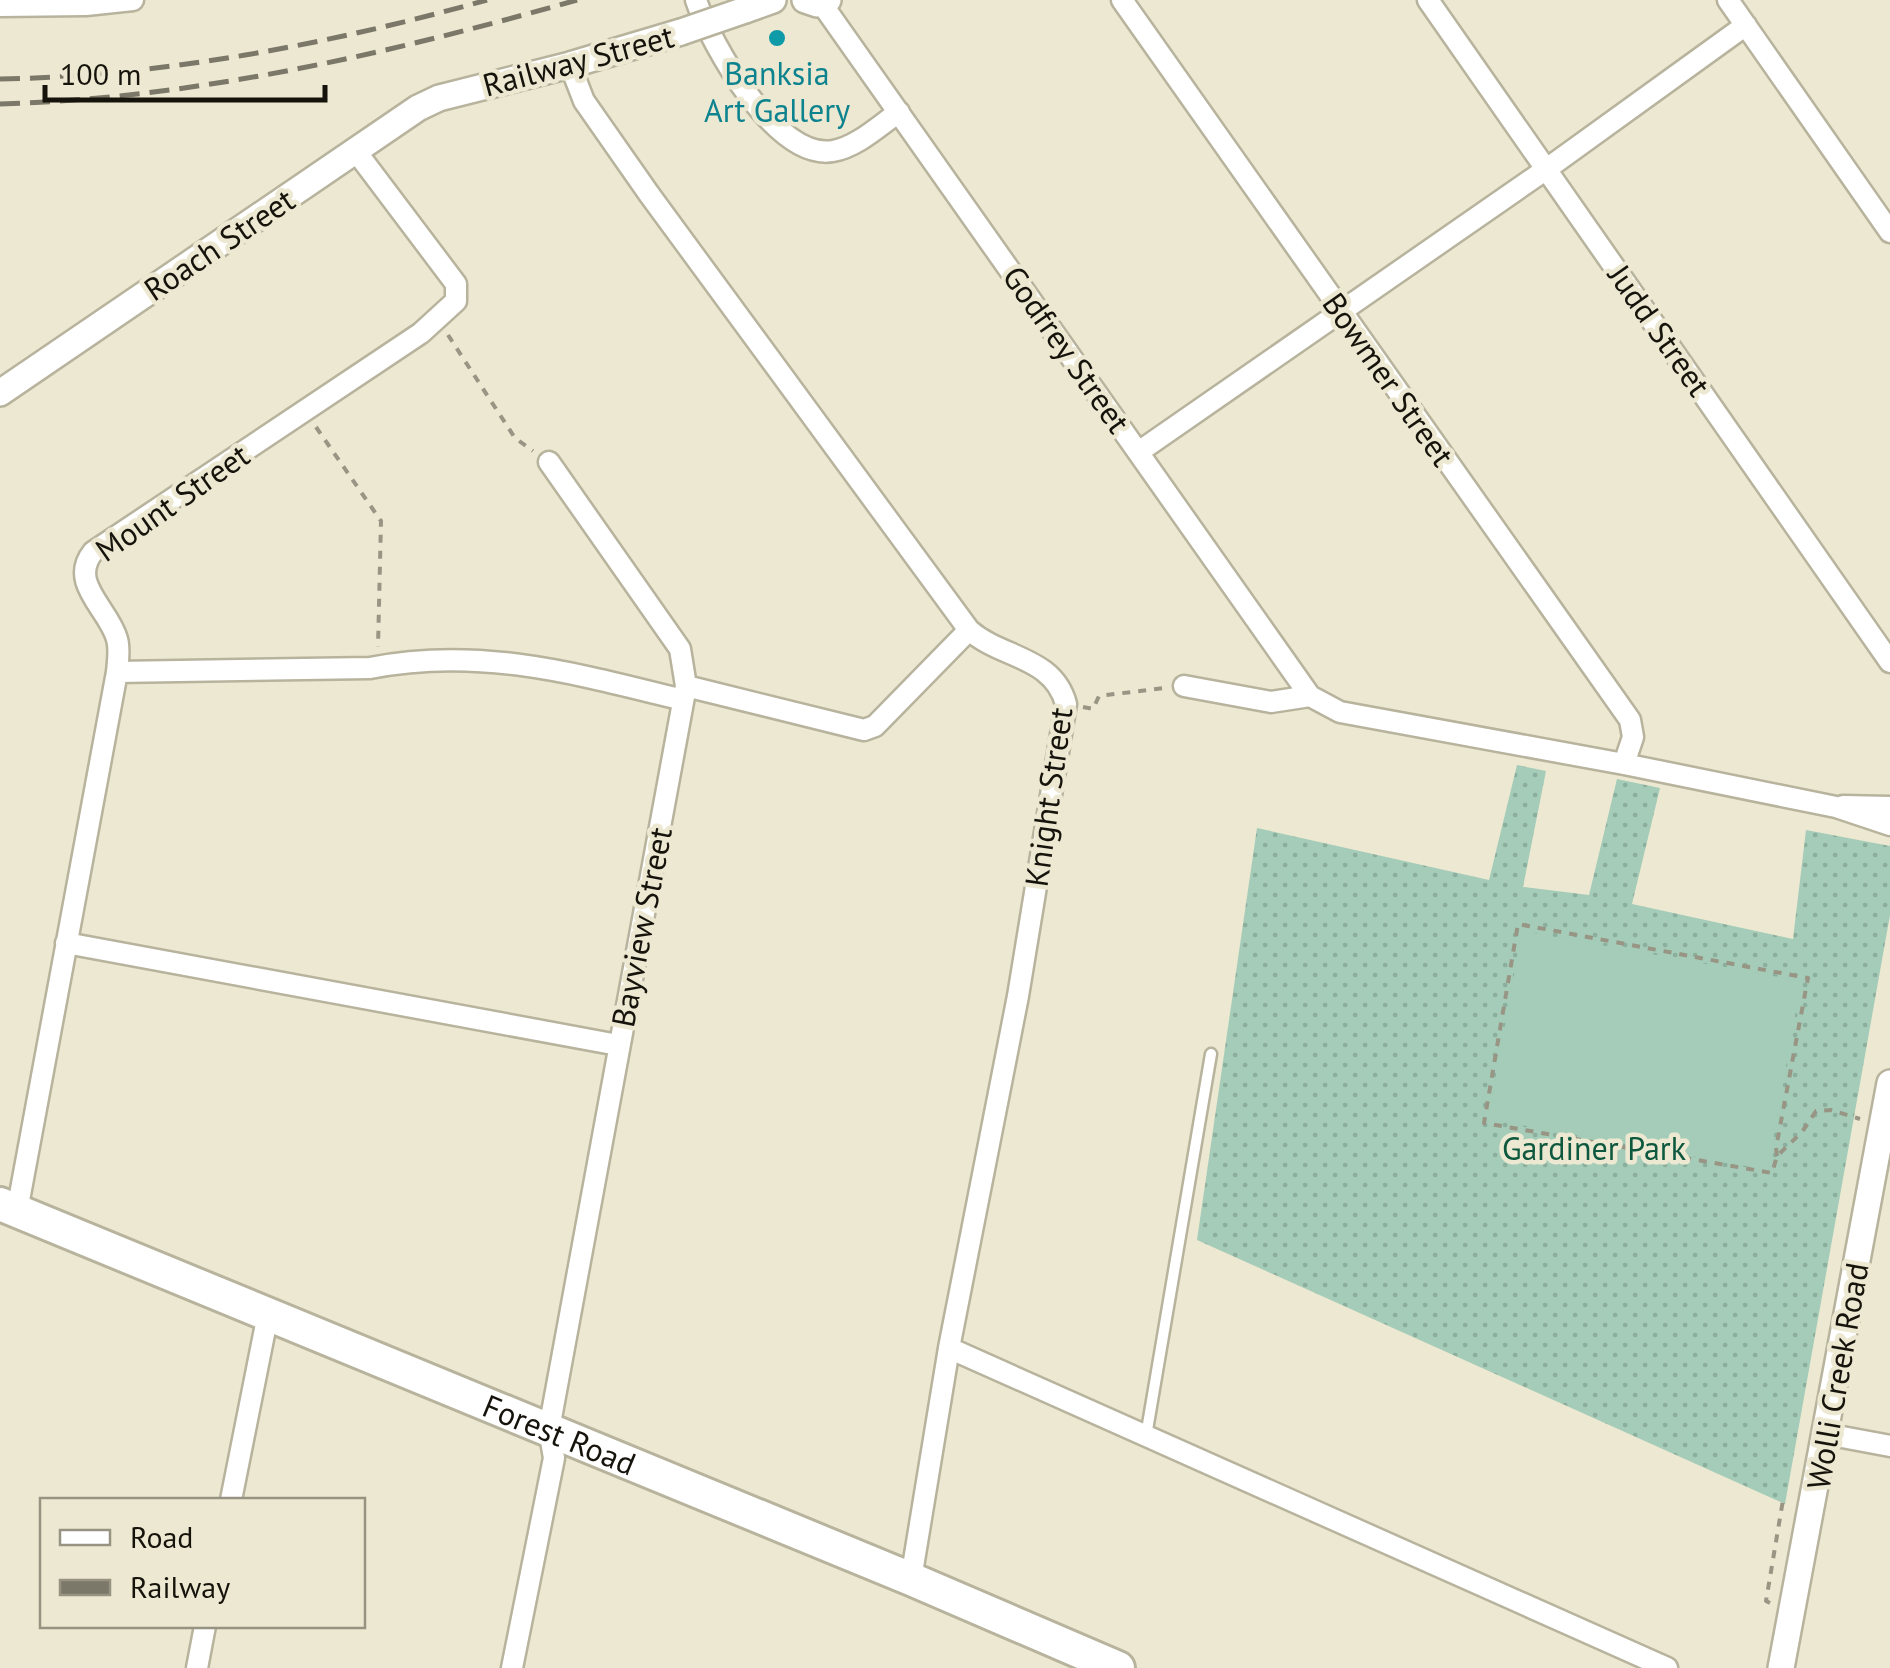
<svg xmlns="http://www.w3.org/2000/svg" width="1890" height="1668" font-family="'PT Sans',sans-serif">
<style>
.grass{fill:url(#grass-dots)}
.garden{fill:#a4ccb8}
.lines{fill:none;stroke-linecap:round;stroke-linejoin:round}
.service-casing{stroke:#b7b39d;stroke-width:15}
.minor-casing{stroke:#b7b39d;stroke-width:25}
.tertiary-casing{stroke:#b7b39d;stroke-width:30}
.primary-casing{stroke:#b7b39d;stroke-width:38}
.path{stroke:#989584;stroke-width:4;stroke-dasharray:8 8;stroke-linecap:butt}
.service{stroke:#fff;stroke-width:10}
.minor{stroke:#fff;stroke-width:20}
.tertiary{stroke:#fff;stroke-width:25}
.primary{stroke:#fff;stroke-width:32}
.rail{stroke:#7b7869;stroke-width:5;stroke-dasharray:20 10;stroke-linecap:butt}
.tertiary-bridge-casing{stroke:#b7b39d;stroke-width:30;stroke-linecap:butt}
.tertiary-bridge{stroke:#fff;stroke-width:25}
.culture-dot{fill:#0f9aa8;stroke:#ece8d1;stroke-width:4}
.labels{text-anchor:middle;dominant-baseline:central;stroke-width:9;stroke-linejoin:round;paint-order:stroke}
.street-label{font-size:32px;fill:#15130b;stroke:#ece8d1}
.culture-label{font-size:32px;fill:#0d838f;stroke:#ece8d1}
.park-label{font-size:32px;fill:#0d583e;stroke:#ece8d1}
</style>
<defs>
<pattern id="grass-dots" width="8" height="8" patternUnits="userSpaceOnUse" patternTransform="scale(2.5)"><rect width="8" height="8" fill="#a4ccb8"/><path d="M2 2h.1M6 6h.1" fill="none" stroke="#8cae9d" stroke-width="1.8" stroke-linecap="round"/></pattern>
</defs>
<rect width="100%" height="100%" fill="#ece8d1"/>
<path class="grass" d="M1517 765 1546 771 1523 887 1589 895 1617 779 1660 788 1632 904 1793 939 1806 830 1890 846V915L1785 1504 1197 1240 1257 828 1489 880Z"/>
<path class="garden" d="M1522 931 1801 981 1768 1170 1488 1119Z"/>
<g class="lines">
<defs>
<path id="service" d="M1146 1436 1211 1054"/>
<path id="minor" d="M696 0C711 45 777 161 833 151 857 147 880 125 899 112
M1122 0 1630 720 1633 737 1624 764
M1428 0 1890 662
M1728 0 1890 232
M822 4 1310 696
M0 6 86 5 133 0
M570 65 584 101 649 194 969 630C1002 659 1053 656 1066 704L1018 996 949 1348 911 1579
M1140 451 1548 168 1746 25
M117 672 370 668C479 646 578 674 683 700
M686 686 864 730 875 726 969 630
M1184 686 1271 702 1310 696 1340 712 1624 764 1836 807 1890 825
M1843 806 1890 807
M66 943 618 1045
M17 1211 117 672C118 661 120 649 117 639 109 609 68 583 93 552L421 333 456 301V284L355 150
M949 1348 1667 1668
M1826 1434 1890 1446
M231 1500 268 1314
M197 1668 205 1626
M512 1668 554 1458 549 1429 686 686 680 649 549 462"/>
<path id="tertiary" d="M805 0 817 4 828 0
M745 10 773 0
M0 393 418 108 439 98 570 65 681 32
M1781 1668 1890 1083"/>
<g id="primary">
<path id="s1" d="M0 1204 911 1579 1118 1668"/>
</g>
</defs>
<use href="#service" class="service-casing"/>
<use href="#minor" class="minor-casing"/>
<use href="#tertiary" class="tertiary-casing"/>
<use href="#primary" class="primary-casing"/>
<path class="path" d="M448 335 515 438 533 451
M316 427 381 521 378 647
M1083 707 1093 709 1099 696 1164 688
M1777 1156 1776 1148 1808 978 1518 924 1484 1123 1772 1173 1777 1156 1802 1132 1816 1111 1831 1110 1860 1119
M1770 1603 1766 1601 1783 1500"/>
<use href="#service" class="service"/>
<use href="#minor" class="minor"/>
<use href="#tertiary" class="tertiary"/>
<use href="#primary" class="primary"/>
<path class="rail" d="M0 79C164 76 330 44 487 0
M0 104C198 98 387 54 577 0"/>
<defs>
<path id="tertiary-bridge" d="M681 32 745 10"/>
</defs>
<use href="#tertiary-bridge" class="tertiary-bridge-casing"/>
<use href="#tertiary-bridge" class="tertiary-bridge"/>
</g>
<circle class="culture-dot" cx="777" cy="38" r="10"/>
<g class="labels">
<g class="street-label">
<text transform="translate(578 60) rotate(-15)">Railway Street</text>
<text transform="translate(219 244) rotate(-34)">Roach Street</text>
<text transform="translate(1660 330) rotate(55)">Judd Street</text>
<text transform="translate(1067 349) rotate(55)">Godfrey Street</text>
<text transform="translate(1389 379) rotate(55)">Bowmer Street</text>
<text transform="translate(172 502) rotate(-35)">Mount Street</text>
<text transform="translate(1048 797) rotate(-82)">Knight Street</text>
<text transform="translate(641 927) rotate(-79)">Bayview Street</text>
<text transform="translate(1837 1376) rotate(-80)">Wolli Creek Road</text>
<text stroke="none"><textPath href="#s1" startOffset="605">Forest Road</textPath></text>
</g>
<g class="culture-label">
<text x="777" y="73">Banksia<tspan x="777" dy="37">Art Gallery</tspan></text>
</g>
<g class="park-label">
<text x="1594" y="1148">Gardiner Park</text>
</g>
</g>
<rect x="40" y="1498" width="325" height="130" fill="#ece8d1" stroke="#969382" stroke-width="2.5"/>
<rect x="60" y="1530" width="50" height="15" fill="#ffffff" stroke="#969382" stroke-width="2.5"/>
<text x="130" y="1548" font-size="30" fill="#15130b">Road</text>
<rect x="60" y="1580" width="50" height="15" fill="#7b7869" stroke="#969382" stroke-width="2.5"/>
<text x="130" y="1598" font-size="30" fill="#15130b">Railway</text>
<path d="M45 85v15h280v-15" fill="none" stroke="#15130b" stroke-width="5"/>
<text x="60" y="85" font-size="30" fill="#15130b" stroke="#ece8d1" stroke-width="8" paint-order="stroke">100 m</text>
</svg>
